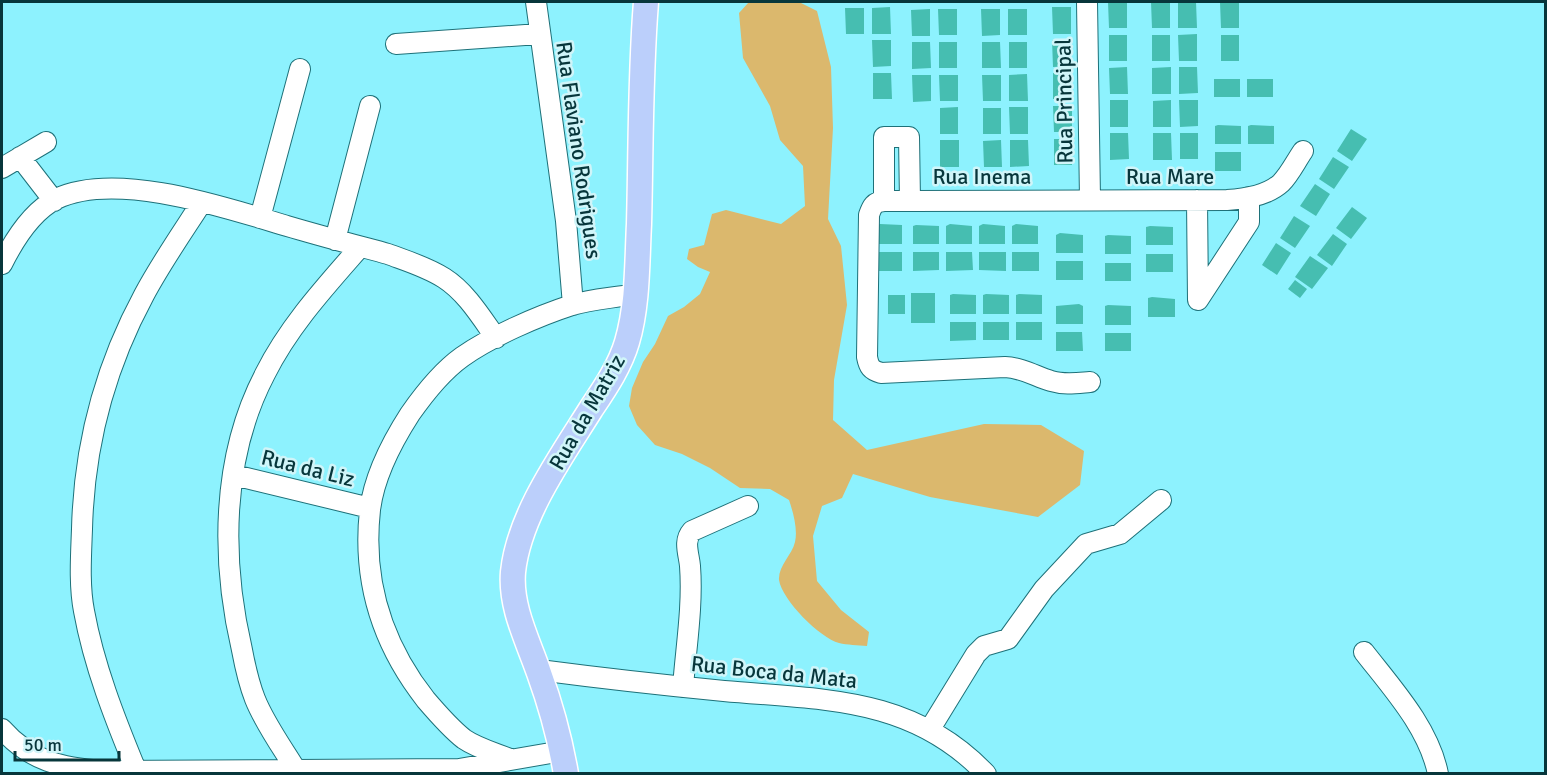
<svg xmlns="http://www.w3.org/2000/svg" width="1547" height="775" font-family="Signika,sans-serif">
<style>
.green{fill:#dbb86d}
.building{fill:#46beb1}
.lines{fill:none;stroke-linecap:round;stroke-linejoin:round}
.minor-casing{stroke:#1e7179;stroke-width:22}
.major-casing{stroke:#fff;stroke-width:27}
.minor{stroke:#fff;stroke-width:20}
.major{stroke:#bbcffb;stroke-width:24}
.labels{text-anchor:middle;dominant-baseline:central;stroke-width:5;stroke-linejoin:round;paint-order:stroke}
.street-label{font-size:22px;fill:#07363b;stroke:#d0f5f9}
</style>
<rect width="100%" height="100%" fill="#8df2fe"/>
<path class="green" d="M749 2H799L817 11 831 67 833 128 828 219 841 246 847 305 834 380 833 420 867 450 984 424 1041 425 1084 451 1080 485 1038 517 930 497 853 474 842 498 822 506 813 536 817 581 841 610 869 632 867 646C858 645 847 645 839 643 820 638 782 600 779 580 778 566 792 555 795 542 798 529 793 512 789 500L770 489 740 488 710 468 682 454 655 445 637 425 629 406 632 388 643 362 655 344 668 316 684 307 700 294 710 272 698 267 687 259 689 249 704 245 712 214 726 210 781 224 805 206 803 166 780 140 770 106 743 58 739 13Z"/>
<path class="building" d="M1108 2H1127V28H1109Z
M1151 2H1170V28H1152Z
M1178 2H1196L1197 28H1178Z
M1220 2H1239V28H1221Z
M890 7 891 34H872V8Z
M1052 7H1071V34H1053Z
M845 8H864V34H846Z
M930 9V36H912L911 10Z
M938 9H957V35H939Z
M981 9H1000V35L982 36Z
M1008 9H1027V35H1008Z
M1197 34V61H1179L1178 35Z
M1109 35H1127V61H1109Z
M1152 35H1170V61H1152Z
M1221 35H1239V61H1221Z
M872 40H891V66L873 67Z
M1052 40H1071V66L1053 67Z
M912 42H930L931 68 912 69Z
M939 42H957V68H939Z
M982 42H1000L1001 68H982Z
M1009 42H1027V68H1009Z
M1127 67 1128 94H1110L1109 68Z
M1171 67V94H1152V68Z
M1179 67H1197L1198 93 1179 94Z
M873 73H891L892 99H873Z
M1053 73H1071L1072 99H1053Z
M1027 74 1028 101H1009V75Z
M912 75H931V101L913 102Z
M939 75H958V101H940Z
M982 75H1001V101H983Z
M1214 79H1240V97H1214Z
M1247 79H1273V97H1247Z
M1110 100H1128V127H1110Z
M1171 100V127H1153V101Z
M1179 100H1198V126L1180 127Z
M1053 106H1072V132H1054Z
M958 107V134H940V108Z
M1009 107H1028V134H1010Z
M983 108H1001V134H983Z
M1218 125 1241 126V144H1215V126Z
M1251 125 1274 126V144H1248V126Z
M1351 129 1367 139 1352 161 1337 151Z
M1110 133H1128L1129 159 1110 160Z
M1153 133H1171L1172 160H1153Z
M1180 133H1198V159H1180Z
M1054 139H1072V165H1054Z
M940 140H959V167H940Z
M1001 140 1002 167H984L983 141Z
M1010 140H1028L1029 166 1010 167Z
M1215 152H1241V171H1215Z
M1333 157 1349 167 1334 189 1319 179Z
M1315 184 1330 194 1316 216 1300 206Z
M1352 207 1367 218 1351 239 1336 228Z
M1294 216 1310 226 1295 248 1280 238Z
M880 224 902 225V244H876V226Z
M950 224 972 226V244H946V226Z
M983 224 1005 226V244H979V226Z
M1016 224 1038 226V244H1012V226Z
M916 225 939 226V244H913V226Z
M1150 226 1173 227V245H1146V227Z
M1060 233 1083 235V253H1056V235Z
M1333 234 1347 244 1332 266 1317 255Z
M1108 235 1131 236V254H1105V236Z
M1276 243 1291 253 1277 275 1262 265Z
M876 252H902V271H876Z
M913 252H939V270L913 271Z
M946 252H972L973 270 946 271Z
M979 252H1006V271L979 270Z
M1012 252H1039V271H1012Z
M1146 254H1173V272H1146Z
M1310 256 1328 268 1312 289 1295 277Z
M1056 261H1083V280H1056Z
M1105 263H1131V281H1105Z
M1295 280 1307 289 1300 298 1288 289Z
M911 293H935V323H911Z
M953 294 976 295V314H950V295Z
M986 294 1009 295V314H983V295Z
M1019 294 1042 295V314H1016V295Z
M888 295H905V314H888Z
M1152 297 1175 299V317H1148V298Z
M1079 304 1083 306V324H1056V306Z
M1108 305 1131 306V325H1105V306Z
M950 322H976V340L950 341Z
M983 322H1009V340H983Z
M1016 322H1042V340H1016Z
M1056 332H1082L1083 351H1056Z
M1105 333H1131V351H1105Z"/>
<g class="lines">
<defs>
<path id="minor" d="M536 2 566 221 573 305
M1087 2 1090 199
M396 44 539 34
M20 157 54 201
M2 168 46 142
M1197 200 1198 300 1249 222V197
M884 201C874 202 872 206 869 215L867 357C869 367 871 370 881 373L1005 367C1023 368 1035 376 1051 381 1064 385 1077 383 1090 382
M910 201 909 137H884V201H910L1227 200C1244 199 1268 195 1281 183 1290 174 1296 161 1303 151
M260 218 300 69
M335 240 370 106
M2 264C14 240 31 212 56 199 116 170 227 208 287 226 321 236 355 245 388 254 407 261 427 267 444 278 466 292 481 317 496 338
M234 475 370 508
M1364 652C1392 688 1429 728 1438 774
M539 670C600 678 662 685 724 691 823 700 912 696 986 774
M683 687C686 647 693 606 690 566 689 554 683 541 692 531L748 506
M2 729C30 761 62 768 103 771L459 769 562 751
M930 729 976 654 984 646 1008 639 1044 589 1086 544 1120 534 1161 500
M510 759C495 753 477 748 464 739 450 728 438 714 426 700 382 644 362 582 370 510 374 476 392 442 410 414 424 394 441 372 462 357 490 337 538 316 572 305 592 299 614 298 634 294
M136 770C115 719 94 666 84 611 79 585 81 556 82 529 84 446 104 369 144 295 161 263 182 233 202 202
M296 770C282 747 265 724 255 699 249 684 245 666 242 650 221 560 221 458 265 374 289 326 325 287 360 247"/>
<path id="major" d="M566 774C560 739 551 706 539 673 528 641 510 607 513 572 519 515 561 457 591 409 605 388 620 366 627 342 638 305 637 262 639 224 641 150 640 76 646 2"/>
</defs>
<use href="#minor" class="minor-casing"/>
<use href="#major" class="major-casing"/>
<use href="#minor" class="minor"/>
<use href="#major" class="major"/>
</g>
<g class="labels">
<g class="street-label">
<text transform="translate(1064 101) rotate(-91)">Rua Principal</text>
<text transform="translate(579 150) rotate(82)">Rua Flaviano Rodrigues</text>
<text x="982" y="176">Rua Inema</text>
<text x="1170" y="176">Rua Mare</text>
<text transform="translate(587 412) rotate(-60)">Rua da Matriz</text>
<text transform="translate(308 468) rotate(14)">Rua da Liz</text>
<text transform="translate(774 672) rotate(6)">Rua Boca da Mata</text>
</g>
</g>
<rect width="1547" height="775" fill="none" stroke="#07363b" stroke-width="6"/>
<path d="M15 751v9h104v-9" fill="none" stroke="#07363b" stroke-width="3"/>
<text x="24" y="751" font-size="18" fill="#07363b" stroke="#d0f5f9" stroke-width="4.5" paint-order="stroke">50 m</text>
</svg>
